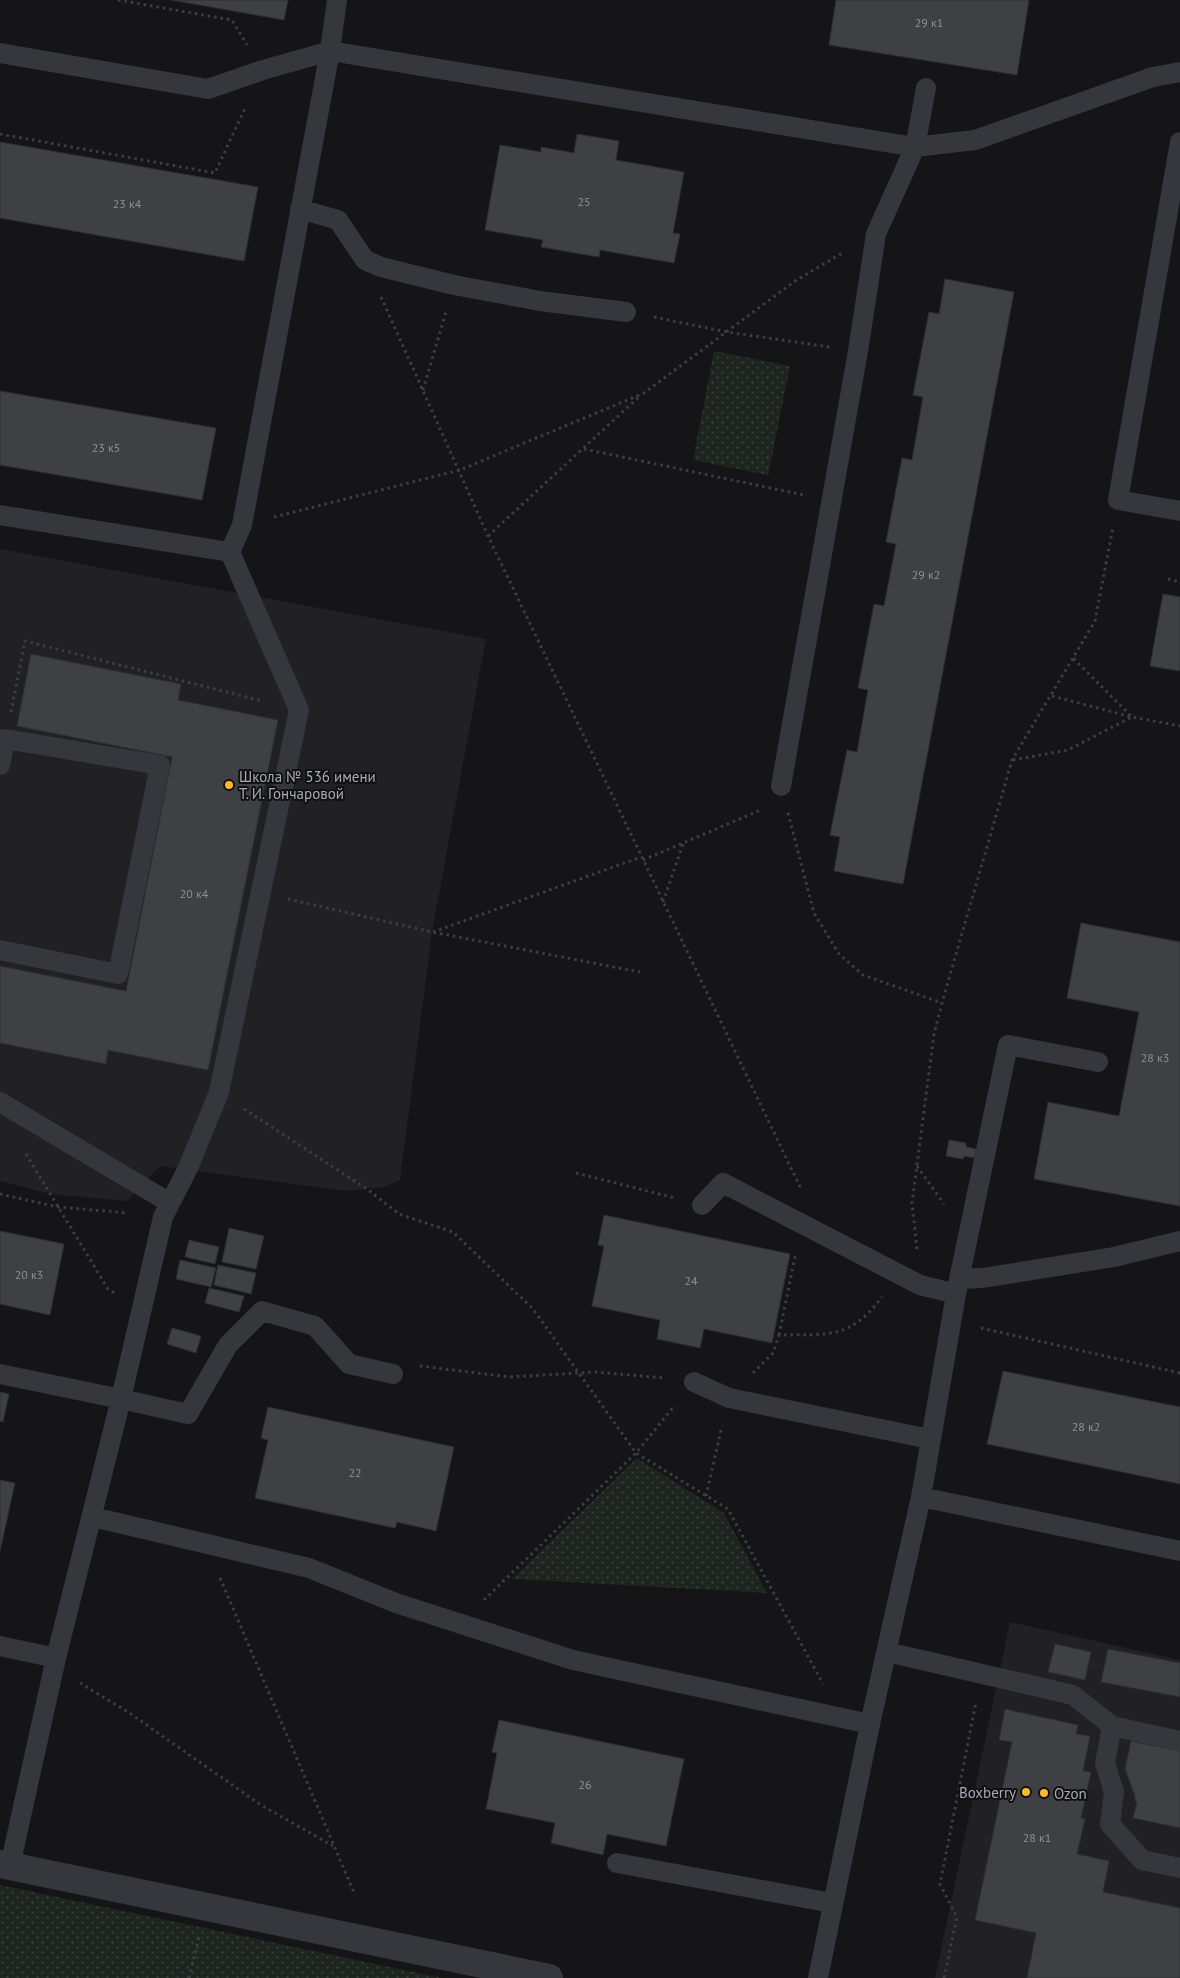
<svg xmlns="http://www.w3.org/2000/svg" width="1180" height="1978" font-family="'PT Sans',sans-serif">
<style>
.built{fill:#212124}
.park{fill:url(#park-dots)}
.building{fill:#3f4044;stroke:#2f2f33}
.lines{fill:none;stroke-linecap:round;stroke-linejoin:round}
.path{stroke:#3c3e43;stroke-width:3;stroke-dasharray:2.5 4;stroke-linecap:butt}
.lane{stroke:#36373c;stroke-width:20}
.street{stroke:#36373c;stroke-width:28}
.poi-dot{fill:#fbba29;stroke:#101012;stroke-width:2}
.labels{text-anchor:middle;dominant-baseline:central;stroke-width:4;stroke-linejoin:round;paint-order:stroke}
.number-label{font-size:12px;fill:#8c909b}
.poi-label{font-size:15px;fill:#a6abb8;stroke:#101012;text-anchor:start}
</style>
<defs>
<pattern id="park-dots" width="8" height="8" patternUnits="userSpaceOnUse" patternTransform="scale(1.25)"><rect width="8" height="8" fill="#1d251e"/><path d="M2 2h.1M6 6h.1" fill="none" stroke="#3b423d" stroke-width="1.8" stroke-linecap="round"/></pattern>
</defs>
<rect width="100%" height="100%" fill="#151517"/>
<path class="built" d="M0 549 486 639 432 932 400 1180 384 1187 346 1191 160 1166 127 1201 50 1194 0 1181Z
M1010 1622 1180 1660V1978H935Z"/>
<path class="park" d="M714 351 790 366 768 475 693 460Z
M637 1458 724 1513 767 1593 512 1579Z
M0 1885 442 1978H0Z"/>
<path class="building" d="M171 0H288L284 20Z
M836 0H1029L1017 75 829 45Z
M577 134 619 141 616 160 684 172 673 233 680 234 674 263 600 250 599 257 541 247 543 240 485 230 500 145 541 152V147L574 153Z
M0 142 258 187 244 261 0 218Z
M945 279 1014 292 903 884 834 871 840 837 830 835 847 750 857 752 868 690 858 688 874 604 884 606 896 544 886 542 902 458 912 460 923 397 913 395 929 312 939 314Z
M0 391 216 428 202 500 0 465Z
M1163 594 1180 597V671L1150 666Z
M31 654 181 684 178 700 278 720 208 1070 108 1050 106 1064 0 1043V966L126 991 172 757 17 726Z
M1081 923 1180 942V1206L1034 1179 1048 1102 1119 1116 1139 1012 1067 998Z
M949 1140 966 1143V1147L976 1149 974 1158 964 1156 963 1159 946 1156Z
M604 1215 790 1254 772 1343 704 1329 700 1348 657 1339 660 1320 592 1306 604 1246 598 1245Z
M229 1228 264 1236 256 1269 222 1262Z
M0 1231 64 1244 50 1315 0 1304Z
M189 1240 219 1247 215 1264 185 1257Z
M180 1260 216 1268 211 1287 176 1279Z
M218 1265 256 1273 251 1294 214 1285Z
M209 1288 244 1296 239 1312 205 1303Z
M172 1328 201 1336 196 1353 167 1344Z
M1003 1371 1180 1407V1484L987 1444Z
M0 1392 9 1394 3 1422 0 1421Z
M268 1407 454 1447 436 1531 397 1522 395 1528 255 1498 268 1440 261 1438Z
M0 1480 15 1483 0 1551Z
M1055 1644 1091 1652 1085 1680 1048 1672Z
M1108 1649 1180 1663V1697L1101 1682Z
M1005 1709 1078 1725 1076 1734 1090 1736 1083 1771 1091 1772 1081 1818 1085 1819 1077 1854 1109 1861 1103 1892 1180 1908V1978H1027L1036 1933 975 1920 1012 1742 999 1740Z
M499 1720 684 1759 666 1846 607 1834 603 1855 551 1843 555 1823 486 1809 497 1753 492 1752Z
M1131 1741 1180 1751V1828L1133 1818 1137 1802 1135 1801V1796L1125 1769Z"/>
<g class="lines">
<path class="path" d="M118 0 232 20 247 45
M0 134 215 173 245 108
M381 297 488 536 801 1189
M654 317 727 332 830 347
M423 390 446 312
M584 449 804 495
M274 517 460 470 644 393 795 281 844 252
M488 536 641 395
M1168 579 1180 582
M1052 696 1132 717 1180 726
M11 712 25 641 262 701
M1013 760 1068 750 1132 717 1073 658
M788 813 814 913 839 954 863 975 942 1003
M643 860 763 809
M288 899 432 932 640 972
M663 902 683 844
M433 932 641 857
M244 1109 367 1189 399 1214 453 1232 533 1309 636 1453 728 1509 823 1684
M26 1154 108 1289 115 1293
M917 1166 944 1204
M576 1173 675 1198
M0 1194 58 1207 128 1213
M917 1249 912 1203 934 1034 942 1003 1012 760 1095 621 1113 527
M981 1328 1180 1373
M779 1335 796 1252
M420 1366 510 1377 595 1372 665 1378
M753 1373 773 1353 779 1335C827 1334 850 1340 882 1297
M706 1496 722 1426
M220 1578 355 1895
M484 1600 636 1453 675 1405
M80 1683 128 1712 261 1805 333 1846
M189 1978 199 1938
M944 1978 957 1917 940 1884 976 1702"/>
<path class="lane" d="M0 53 208 89 263 70 330 51 915 147 975 140 1153 77 1180 72
M1180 142 1118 500 1180 511
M300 209 338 220 365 260 381 267 454 285 540 301 626 312
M0 515 230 552 242 525 330 51 337 0
M230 552 299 710 219 1092 188 1168 163 1217 121 1399 188 1414 228 1345 262 1311 315 1326 349 1364 393 1374
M0 765 5 739 160 765 118 974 0 950
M781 786 858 351 876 234 915 147 926 88
M0 1102 170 1203
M702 1205 723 1183 920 1285 956 1294
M959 1279 983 1278 1114 1257 1180 1241
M0 1374 121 1399 56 1658 10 1866
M694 1382 729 1398 930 1439
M921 1497 1180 1551
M93 1517 309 1568 396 1603 573 1660 870 1724
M0 1646 56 1658
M887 1652 1073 1695 1112 1726 1180 1741
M1112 1726 1105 1763 1114 1792 1110 1824 1142 1860 1180 1868
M617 1863 832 1903
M818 1978 870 1724 921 1497 956 1294 1008 1045 1098 1062"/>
<path class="street" d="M0 1864 549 1978"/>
</g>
<g class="poi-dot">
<circle cx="229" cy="785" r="5"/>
<circle cx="1026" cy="1792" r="5"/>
<circle cx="1044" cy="1793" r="5"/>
</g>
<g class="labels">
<g class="number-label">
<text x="929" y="22">29 к1</text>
<text x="584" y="201">25</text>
<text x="127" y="203">23 к4</text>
<text x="106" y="447">23 к5</text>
<text x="926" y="574">29 к2</text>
<text x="194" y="893">20 к4</text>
<text x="1155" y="1057">28 к3</text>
<text x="29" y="1274">20 к3</text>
<text x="691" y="1280">24</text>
<text x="1086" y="1426">28 к2</text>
<text x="355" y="1472">22</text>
<text x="585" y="1784">26</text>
<text x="1037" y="1837">28 к1</text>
</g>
<g class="poi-label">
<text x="239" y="776">Школа № 536 имени<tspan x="239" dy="17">Т. И. Гончаровой</tspan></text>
<text x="1016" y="1792" text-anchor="end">Boxberry</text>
<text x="1054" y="1793">Ozon</text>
</g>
</g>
</svg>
